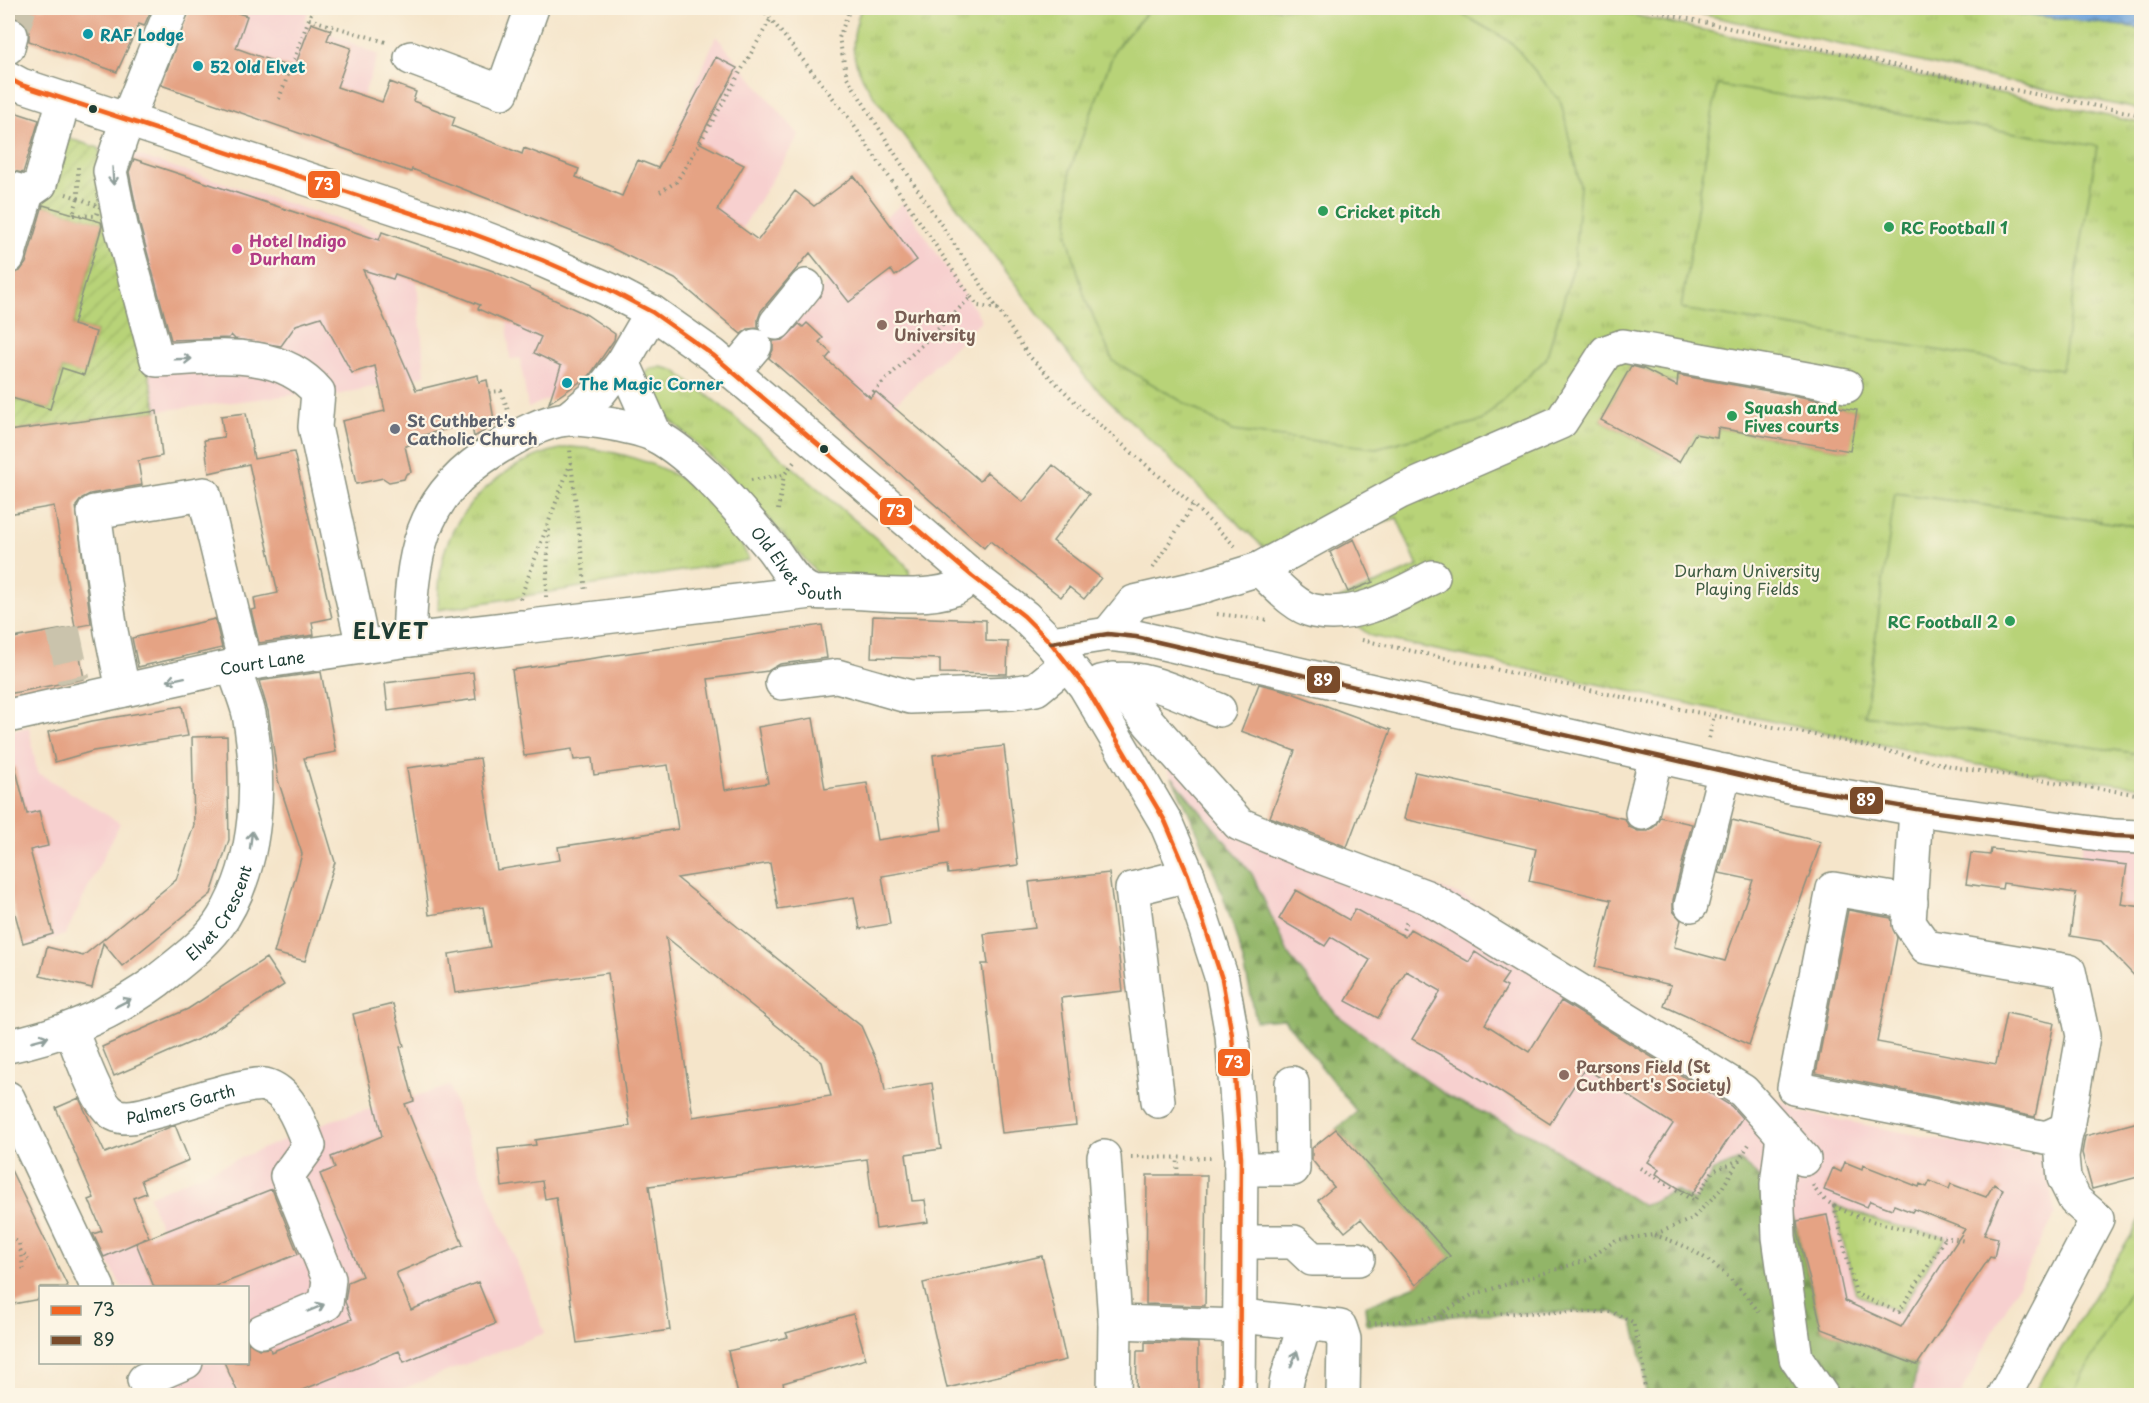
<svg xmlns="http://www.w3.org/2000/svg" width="2149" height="1403" font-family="'Playpen Sans',sans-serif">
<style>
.built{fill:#f7d0cf}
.grass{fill:url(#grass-tufts);stroke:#6c8856;stroke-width:1.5;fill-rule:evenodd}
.forest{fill:url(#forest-firs);stroke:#58794e;stroke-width:1.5}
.garden{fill:url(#garden-furrows);stroke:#6c8856;stroke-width:1.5}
.pitch{fill:#b8d378;stroke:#6c8856;stroke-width:1.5}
.water{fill:url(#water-waves);stroke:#487088;stroke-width:1.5}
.building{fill:#e5a384;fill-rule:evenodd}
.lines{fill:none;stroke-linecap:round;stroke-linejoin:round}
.minor-tunnel{stroke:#cac3ac;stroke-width:33;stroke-dasharray:33 16;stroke-linecap:butt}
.minor-casing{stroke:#8a917f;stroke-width:36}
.path{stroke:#8a917f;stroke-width:4;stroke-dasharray:1.5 4.5;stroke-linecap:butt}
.minor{stroke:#fff;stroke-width:33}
.bus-1-casing{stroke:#fcf5e5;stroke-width:9}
.bus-2-casing{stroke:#fcf5e5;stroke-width:9}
.bus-1{stroke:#f26522;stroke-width:4.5}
.bus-2{stroke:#7a4b2a;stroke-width:4.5}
.oneway{stroke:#8f9e9a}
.culture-dot{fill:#0f9aa8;stroke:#fcf5e5;stroke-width:2}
.bus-dot{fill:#1f3d34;stroke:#fcf5e5;stroke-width:2}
.leisure-dot{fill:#2e9e5b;stroke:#fcf5e5;stroke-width:2}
.hotel-dot{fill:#d1479c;stroke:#fcf5e5;stroke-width:2}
.education-dot{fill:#8d6e63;stroke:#fcf5e5;stroke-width:2}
.worship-dot{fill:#6b7280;stroke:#fcf5e5;stroke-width:2}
.labels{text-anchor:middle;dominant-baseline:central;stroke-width:4.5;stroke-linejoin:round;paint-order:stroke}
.culture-label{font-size:16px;font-weight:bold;fill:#0d838f;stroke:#fcf5e5;text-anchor:start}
.leisure-label{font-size:16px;font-weight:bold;fill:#27864d;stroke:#fcf5e5;text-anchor:start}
.hotel-label{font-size:16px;font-weight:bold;fill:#b23c85;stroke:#fcf5e5;text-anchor:start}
.education-label{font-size:16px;font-weight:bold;fill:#785e54;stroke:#fcf5e5;text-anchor:start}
.worship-label{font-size:16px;font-weight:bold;fill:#5b616d;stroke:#fcf5e5;text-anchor:start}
.street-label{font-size:16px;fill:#1f3d34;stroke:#fcf5e5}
.park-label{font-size:16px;fill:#3e5b42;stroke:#fcf5e5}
.district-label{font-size:22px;font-weight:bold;letter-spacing:1.5px;fill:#1f3d34;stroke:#fcf5e5}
.line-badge{stroke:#fcf5e5;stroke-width:2}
.badge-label{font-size:16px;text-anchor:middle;font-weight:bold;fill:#fff}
</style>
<defs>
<pattern id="grass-tufts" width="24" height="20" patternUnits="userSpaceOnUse" patternTransform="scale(1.5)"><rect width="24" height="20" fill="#b8d378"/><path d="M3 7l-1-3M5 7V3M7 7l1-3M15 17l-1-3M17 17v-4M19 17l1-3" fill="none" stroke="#9eb668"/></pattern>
<pattern id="forest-firs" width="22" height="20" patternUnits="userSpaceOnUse" patternTransform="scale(1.5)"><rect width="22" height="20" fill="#92b568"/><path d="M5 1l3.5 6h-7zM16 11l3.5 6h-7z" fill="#779456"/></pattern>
<pattern id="garden-furrows" width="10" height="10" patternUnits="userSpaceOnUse" patternTransform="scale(1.5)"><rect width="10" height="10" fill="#b8d378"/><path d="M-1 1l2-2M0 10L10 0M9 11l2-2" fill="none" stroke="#9eb668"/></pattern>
<pattern id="water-waves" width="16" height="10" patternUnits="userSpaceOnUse" patternTransform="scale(1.5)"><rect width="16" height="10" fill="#70a4dc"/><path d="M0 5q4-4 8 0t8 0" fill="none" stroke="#5b87b3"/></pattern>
</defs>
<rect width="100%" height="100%" fill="#fcf5e5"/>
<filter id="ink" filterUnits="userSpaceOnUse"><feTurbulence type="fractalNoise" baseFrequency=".0167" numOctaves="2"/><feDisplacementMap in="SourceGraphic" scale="12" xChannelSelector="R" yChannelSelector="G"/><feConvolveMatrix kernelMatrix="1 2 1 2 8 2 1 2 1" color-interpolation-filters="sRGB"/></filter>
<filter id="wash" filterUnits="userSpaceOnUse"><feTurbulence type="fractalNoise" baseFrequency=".008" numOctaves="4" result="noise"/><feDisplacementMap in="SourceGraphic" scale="24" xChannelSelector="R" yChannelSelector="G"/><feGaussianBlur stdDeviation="1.35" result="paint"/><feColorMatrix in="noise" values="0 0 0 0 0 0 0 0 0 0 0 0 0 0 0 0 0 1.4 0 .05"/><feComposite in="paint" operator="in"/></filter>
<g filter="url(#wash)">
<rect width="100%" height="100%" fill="#f5e5ca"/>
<path class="built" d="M250 8H309L305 22 378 55 344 150 216 104Z
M716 36 799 135 737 237 694 293 644 263 660 169Z
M99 148 136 155 428 248 417 282 425 375 332 396 318 392 157 411Z
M903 203 982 320 892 407 861 441 827 410 851 383 826 359 801 387 763 353 886 217Z
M512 280 587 315 615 334 611 354 576 386 528 408 520 358 510 359 507 320Z
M29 727 37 772 120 823 65 935 27 946 8 869V731Z
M1145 735 1238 806 1345 853 1470 899 1570 966 1800 1112 1937 1139 2047 1157 2055 1215 1960 1395H1912L1643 1206 1538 1138 1436 1102 1284 1019 1256 1021 1247 970 1233 919 1207 848 1172 777Z
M2083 841 2141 845V984L2102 941 2070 936Z
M450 1086 459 1118 545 1333 387 1395H180L162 1363 248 1362V1288L122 1287 106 1258 161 1229 149 1196 329 1121Z"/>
<path class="grass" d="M861 8H1151L1115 49 1376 448 1481 420 1546 359 1511 42 1451 8H1600L2141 123V527L1896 493 1865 715 2141 754V787L1973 764 1371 636 1328 604 1418 566 1397 518 1332 536 1282 564 1201 489 1087 379 873 95C851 62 848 45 861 8ZM1633 363 1664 380 1677 382 1679 374 1820 397 1819 404 1857 410 1849 451 1718 428 1717 438 1695 434 1678 462 1601 420Z
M1673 8H1970L2141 28V110Z
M661 367 674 370 720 405 899 558C907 566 913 571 907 582L827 579 817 573 724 469 662 412 644 375 651 368Z
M570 447C620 449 675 467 713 502 729 518 740 540 749 560L438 610C439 589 439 567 446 547 465 494 516 456 570 447Z
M1834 1205 1885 1223 1946 1237 1899 1312 1856 1294Z
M2141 1219V1395L2032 1396 2137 1226Z"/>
<path class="forest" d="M1172 777 1252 874 1290 957 1336 1014 1449 1097 1538 1138 1643 1206 1675 1190 1694 1201 1713 1171 1739 1160 1769 1185 1795 1222 1822 1329 1917 1365 1912 1395H1645L1644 1367 1633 1322 1612 1312H1575L1473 1314 1367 1325 1365 1306 1416 1285 1449 1256 1336 1129 1357 1112 1284 1019 1256 1021C1241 934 1211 856 1172 777Z"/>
<path class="garden" d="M64 137 99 148 157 411 8 431V397L50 409 62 368 84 374 96 332 73 325 103 223 42 205Z"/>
<path class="pitch" d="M1151 8H1451L1511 42 1561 102 1580 185 1574 265 1546 359 1481 421 1376 448 1232 431 1113 361 1085 298 1068 237 1070 170 1115 49Z
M1717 85 2097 146 2061 370 1681 309Z
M1895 493 2141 527V754L1865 715Z
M2141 1271V1395H2071Z"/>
<path class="water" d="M1970 8H2141V28Z"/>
<g id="blocks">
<path class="building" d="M8 8H152L144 26 139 24 117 72 29 41V30L24 22 16 17H8Z
M190 8H223L247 16 236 48 294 69 311 23 331 30 327 40 351 48 337 87 382 102 390 82 416 92 413 101 455 117 452 126 522 154 524 148 579 169 576 177 622 196 638 160 658 168 716 57 737 68 698 142 744 165 717 210 758 240 795 191 814 206 854 176 917 260 895 276 891 270 849 302 810 253 761 311 758 319V328L748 329 741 334 675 279 601 243 412 169 411 172 385 163 161 85Z
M8 110 39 120 23 173 8 170Z
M134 159 379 240 382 232 493 271 587 315 615 334 614 340 590 375 549 403 561 366 534 353 541 337 478 309 480 305 450 293 395 274 393 279 363 270 416 390 478 375 479 382 487 380 495 425 474 437 471 423 420 436 421 442 405 446 411 472 406 474 404 479 389 482 383 478 356 484 342 421 385 411 375 366 352 373 321 317 296 325 281 346 235 339 231 335 229 338 171 340 139 222 129 172Z
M43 205 101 222 102 226 73 325 96 332 84 375 62 368 50 409 8 397V305L14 284 8 283V275L20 271 26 263Z
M807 323 823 338 819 342 831 353 826 359 870 398 876 392 980 481 987 472 1023 502 1053 465 1089 494 1053 541 1101 578 1084 599 1069 587 1061 597 990 541 984 548 769 358 773 350V341L783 340 799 324 803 327Z
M1631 366 1644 369 1677 386 1678 375 1819 400V404L1857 410 1850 451 1718 428 1717 438 1695 434 1679 462 1601 420Z
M157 411 162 456 138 461 142 485 90 494 82 498 76 506 91 624 75 627 84 679 8 694V639L75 627 54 506 8 514V431Z
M246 413 254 459 294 452 332 618 312 622 314 635 259 643 251 610 256 609 254 598 278 593 249 464 209 473 204 440 224 437 221 416Z
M1354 539 1373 582 1348 592 1330 552Z
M873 616 986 620V641L1008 642 1007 674 940 673V659L871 657Z
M215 619 222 648 138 667 132 638Z
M822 625 827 658 780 664 768 671 708 679 725 790 768 783 758 727 813 718 825 789 867 783 877 840 942 830 933 755 1004 746 1018 865 948 874 947 865 882 876 890 924 860 929 854 897 778 909 770 863 677 878 861 1026 882 1073 885 1091 932 1083 941 1149 906 1154 912 1201 925 1200 928 1222 876 1229 867 1159 649 1186 670 1330 577 1343 556 1197 545 1199 542 1181 502 1187 498 1149 536 1145 535 1140 630 1126 608 973 455 993 449 954 490 947 483 907 429 915 407 768 480 758 497 870 560 860 558 847 678 829 668 765 594 775 592 758 574 760 572 749 524 756 512 670ZM666 937 822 1062 831 1096 693 1117Z
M321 672 336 752 304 758 335 862 305 961 274 953 302 854 278 780 268 711 259 681Z
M473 672 476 699 388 711 385 683Z
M1259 684 1284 690 1391 730 1347 847 1270 817 1295 751 1241 731Z
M182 706 188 736 93 751 55 762 48 732 92 721Z
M227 736 229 840 211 894 122 966 103 943 92 988 40 976 47 947 83 956 176 880 194 825 192 737Z
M15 766 27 814 39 811 48 846 30 850 53 934 23 943 8 888V767Z
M1415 772 1625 819 1629 827 1638 831H1648L1655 826 1660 817 1692 824 1673 900V911L1681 920 1674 947 1725 961 1753 880 1719 873 1732 820 1821 842 1749 1045 1664 1006 1671 985 1595 967 1611 900 1529 881 1536 849 1404 819Z
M1991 849 2127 865 2121 904 2142 907V984L2101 941 2070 936 2076 893 2003 883 2002 889 1966 884 1971 853 1990 855Z
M1109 873 1123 991 1061 998 1076 1125 1002 1133 982 964H988L984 934 1035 928 1029 882Z
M1296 890 1349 920 1355 909 1405 937 1410 929 1469 962 1475 952 1508 974 1501 984 1507 987 1485 1024 1529 1052 1561 1001 1731 1106 1742 1118 1691 1196 1656 1174 1659 1169 1648 1162 1673 1124 1585 1068 1550 1124 1462 1067 1412 1039 1441 991 1406 971 1378 1018 1346 1001 1370 960 1331 937 1325 946 1279 919Z
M1848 910 1891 918 1897 938 1877 1042 1996 1064 2006 1013 2054 1023 2035 1117 1816 1073Z
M266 958 284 985 203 1037 114 1076 102 1047 188 1009Z
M393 1004 404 1046 400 1047 414 1101 405 1104 463 1245 396 1273 411 1310 478 1282 495 1324 404 1362 399 1351 290 1395H239L224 1362H248V1342L259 1349 270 1348 271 1352 352 1319 345 1302 348 1282 362 1276 320 1174 335 1168 331 1157 382 1136 353 1014Z
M79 1098 105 1153 175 1125 189 1160 141 1180 146 1193 133 1198 149 1237 104 1257 93 1234 102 1231 89 1200 94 1198 56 1108Z
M2142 1121V1176L2092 1189 2082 1153 2085 1136Z
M1336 1129 1450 1256 1416 1285 1361 1219 1345 1232 1318 1200 1334 1187 1312 1160V1148Z
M1845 1162 1862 1169 1863 1165 1919 1187 1920 1184 1927 1187 1930 1181 1949 1189 1951 1184 1986 1197 1994 1184 2003 1189 1984 1235 1998 1238 1994 1258 1990 1257 1917 1365 1822 1329 1798 1233 1797 1221 1827 1215 1845 1301 1901 1327 1965 1229 1914 1209 1912 1212 1894 1205 1892 1209 1870 1201 1867 1207 1824 1190 1833 1168 1841 1172Z
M8 1164 68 1287H40V1299L8 1305Z
M1147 1175H1207L1205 1306 1146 1304Z
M272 1189 298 1254 214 1287H154L136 1243Z
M1042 1256 1066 1360 947 1388 923 1283Z
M853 1314 866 1359 783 1383 786 1395H738L728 1351 788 1337 786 1333Z
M1145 1342 1198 1343V1395H1136L1137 1351H1145Z"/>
</g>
</g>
<g filter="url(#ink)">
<use href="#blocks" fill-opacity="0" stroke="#8a917f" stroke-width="1.5"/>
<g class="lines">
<path class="minor-tunnel" d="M11 35 20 8
M63 629 74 681"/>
<defs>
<g id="minor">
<path d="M172 8 127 120 110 171 121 226 157 360C212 358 278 345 318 392L315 427 363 647"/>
<path d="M8 47 11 35"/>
<path d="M411 58 502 92 532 8"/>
<path d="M8 78 21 85 463 230 542 260 608 289 652 312 713 355 972 576 1024 616 1051 643 1085 686 1165 821 1188 875 1222 979 1232 1035 1241 1158 1239 1396"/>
<path d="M8 188 27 193 40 184 64 99"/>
<path d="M8 257 27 193"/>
<path d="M776 323 806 286"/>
<path d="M623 362 656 436"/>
<path d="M733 372 755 346"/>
<path d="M567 419 600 392 623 362 652 312"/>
<path d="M1259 569C1274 582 1294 607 1314 611 1356 620 1398 595 1433 577"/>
<path d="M531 626 812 592"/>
<path d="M1108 634 1134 602 1204 586 1259 569 1400 492 1561 422 1606 352 1623 346 1846 386"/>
<path d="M409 640 522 627"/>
<path d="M1051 643 1108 634 1136 637 1793 787 1916 809 2114 836 2142 837"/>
<path d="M1113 679 1150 724 1239 824 1294 847 1427 897 1743 1091 1804 1159"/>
<path d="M1101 682C1142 671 1181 695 1219 710"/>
<path d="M782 683 837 676 910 697 1012 693 1036 689 1068 663"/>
<path d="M123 690 111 631 94 512 204 494 245 664"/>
<path id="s1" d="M8 716 233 666 409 640C412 556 417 497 496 449 516 437 543 421 567 419 586 418 639 427 656 436 697 458 740 511 770 546 782 560 794 587 813 592 822 594 835 592 845 592 877 593 924 600 954 589 960 587 967 580 972 576"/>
<path d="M1916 809 1909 923 1926 947 2069 971 2083 1036 2062 1156 2064 1178 2075 1200 2097 1219 2004 1396"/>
<path d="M1642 813 1656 756"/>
<path d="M1911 902 1833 889 1794 1088 2046 1138 2068 1128"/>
<path d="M1691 905 1725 771"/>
<path id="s2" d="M71 1030C79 1049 97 1105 114 1114 125 1120 139 1116 150 1113 172 1108 248 1081 265 1085 290 1091 301 1125 309 1146L287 1176 329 1279 326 1304 262 1331"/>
<path id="s3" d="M8 1046C62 1035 112 1014 157 981 179 963 208 943 223 918 259 859 261 781 249 714 245 698 238 682 233 666"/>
<path d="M8 1098 98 1288"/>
<path d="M1158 1101 1132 889 1188 875"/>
<path d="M1783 1135 1777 1184 1779 1237 1796 1358 1822 1396"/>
<path d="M1104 1157 1115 1322 1114 1396"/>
<path d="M1241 1169H1293L1292 1083"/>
<path d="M1241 1242H1294L1312 1259H1358"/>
<path d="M1241 1316 1340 1327 1344 1339 1343 1396"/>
<path d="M1115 1322 1241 1326"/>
<path d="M144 1380 186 1362"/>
<path d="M1285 1396C1285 1370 1301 1348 1304 1322"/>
</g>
</defs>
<use href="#minor" class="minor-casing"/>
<path class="path" d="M762 8 848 117 971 297 868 397
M850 8 839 38 847 77 914 184 1029 356 1087 414 1193 505 1235 546
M1641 8 1928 73 2142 115
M309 19 389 43
M279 99 313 8
M660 192 676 182 689 162 770 20
M66 194 78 198V165
M78 198 100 207 96 216 73 215Z
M971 297 978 306 998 309
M489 392 501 391 508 410
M571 462 586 592
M751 480 784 475 794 462
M778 510 784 475
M1153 568 1193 505
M546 597 549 527
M520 599 571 462 570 448
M1217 614 1269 620
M1362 640 1649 703 1845 741 1959 768 2142 795
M1709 738 1714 715
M1401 935 1408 919
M1131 1157 1213 1158
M1640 1168 1694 1201 1713 1171 1739 1160
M1177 1175 1178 1157
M1813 1185C1828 1221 1929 1233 1965 1241
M1834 1205 1856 1294 1899 1312 1946 1237
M8 1234 10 1236
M1654 1235C1702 1249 1728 1272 1759 1312
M15 1240 19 1243 24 1272
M20 1250 28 1260
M1434 1318 1472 1295 1587 1260 1616 1240 1653 1235 1692 1219 1722 1188 1751 1141
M1369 1324 1472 1314 1575 1312H1612L1633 1322 1644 1367 1645 1396"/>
<use href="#minor" class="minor"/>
<defs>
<path id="bus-1" d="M8 78 21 85 463 230 542 260 608 289 652 312 713 355 972 576 1024 616 1051 643 1085 686 1165 821 1188 875 1222 979 1232 1035 1241 1158 1239 1396"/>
<path id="bus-2" d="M1051 643 1108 634 1136 637 1793 787 1916 809 2114 836 2142 837"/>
</defs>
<use href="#bus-1" class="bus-1-casing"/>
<use href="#bus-2" class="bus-2-casing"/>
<use href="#bus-1" class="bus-1"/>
<use href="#bus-2" class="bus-2"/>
</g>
<defs><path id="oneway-shaft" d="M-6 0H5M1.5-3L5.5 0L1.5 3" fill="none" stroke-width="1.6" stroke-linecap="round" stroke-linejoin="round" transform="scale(1.5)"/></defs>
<g class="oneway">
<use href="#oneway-shaft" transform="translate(113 176) rotate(87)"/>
<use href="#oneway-shaft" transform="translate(183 359) rotate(-2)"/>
<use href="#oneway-shaft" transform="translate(176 679) rotate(168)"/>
<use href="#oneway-shaft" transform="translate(251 840) rotate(-83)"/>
<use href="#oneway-shaft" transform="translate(123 1003) rotate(-27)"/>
<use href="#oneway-shaft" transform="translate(40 1039) rotate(-15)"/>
<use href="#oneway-shaft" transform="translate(316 1308) rotate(-23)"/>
<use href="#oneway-shaft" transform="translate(1294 1359) rotate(-68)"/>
</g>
</g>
<g class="culture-dot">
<circle cx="88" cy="34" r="6"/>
<circle cx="198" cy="66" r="6"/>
<circle cx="567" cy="383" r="6"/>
</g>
<g class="bus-dot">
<circle cx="93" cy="109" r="5"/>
<circle cx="824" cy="449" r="5"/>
</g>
<g class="leisure-dot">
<circle cx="1323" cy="211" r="6"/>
<circle cx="1889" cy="227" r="6"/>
<circle cx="1732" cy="416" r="6"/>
<circle cx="2010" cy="621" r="6"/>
</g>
<circle class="hotel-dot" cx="237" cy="249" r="6"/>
<g class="education-dot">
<circle cx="882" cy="325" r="6"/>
<circle cx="1564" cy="1075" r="6"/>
</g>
<circle class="worship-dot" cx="395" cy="429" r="6"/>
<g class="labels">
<g class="culture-label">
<text x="100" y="34">RAF Lodge</text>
<text x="210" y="66">52 Old Elvet</text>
<text x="579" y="383">The Magic Corner</text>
</g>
<g class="leisure-label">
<text x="1335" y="211">Cricket pitch</text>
<text x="1901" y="227">RC Football 1</text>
<text x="1744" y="407">Squash and<tspan x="1744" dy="18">Fives courts</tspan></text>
<text x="1998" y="621" text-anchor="end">RC Football 2</text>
</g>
<g class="hotel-label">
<text x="249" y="240">Hotel Indigo<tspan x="249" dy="18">Durham</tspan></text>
</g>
<g class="education-label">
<text x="894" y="316">Durham<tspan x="894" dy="18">University</tspan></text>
<text x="1576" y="1066">Parsons Field (St<tspan x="1576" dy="18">Cuthbert's Society)</tspan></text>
</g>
<g class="worship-label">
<text x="407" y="420">St Cuthbert's<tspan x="407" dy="18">Catholic Church</tspan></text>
</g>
<g class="street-label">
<text stroke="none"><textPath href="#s1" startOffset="993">Old Elvet South</textPath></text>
<text stroke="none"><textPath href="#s1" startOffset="260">Court Lane</textPath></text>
<text stroke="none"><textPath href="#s3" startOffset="258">Elvet Crescent</textPath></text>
<text stroke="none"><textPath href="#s2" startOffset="164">Palmers Garth</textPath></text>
</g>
<g class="park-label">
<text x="1747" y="570">Durham University<tspan x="1747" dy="18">Playing Fields</tspan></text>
</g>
<g class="district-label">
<text x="391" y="629">ELVET</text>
</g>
</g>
<g class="line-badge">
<rect x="307" y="170" width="34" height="29" rx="6" fill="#f26522"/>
<rect x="879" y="497" width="34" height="29" rx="6" fill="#f26522"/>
<rect x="1306" y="665" width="35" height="29" rx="6" fill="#7a4b2a"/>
<rect x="1849" y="786" width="35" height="29" rx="6" fill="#7a4b2a"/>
<rect x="1217" y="1048" width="34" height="29" rx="6" fill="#f26522"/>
</g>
<g class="badge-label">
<text x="324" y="190">73</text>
<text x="896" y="517">73</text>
<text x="1323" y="686">89</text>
<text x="1866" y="806">89</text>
<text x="1234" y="1068">73</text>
</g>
<rect width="2149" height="1403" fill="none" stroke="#fcf5e5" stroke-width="30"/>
<rect x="39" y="1286" width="210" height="78" fill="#fcf5e5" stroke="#a4ab9e" stroke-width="1.5"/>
<rect x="51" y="1306" width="30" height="9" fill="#f26522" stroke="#a4ab9e" stroke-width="1.5"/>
<text x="93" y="1316" font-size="18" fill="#1f3d34">73</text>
<rect x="51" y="1336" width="30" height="9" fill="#7a4b2a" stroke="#a4ab9e" stroke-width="1.5"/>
<text x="93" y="1346" font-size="18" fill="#1f3d34">89</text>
</svg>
